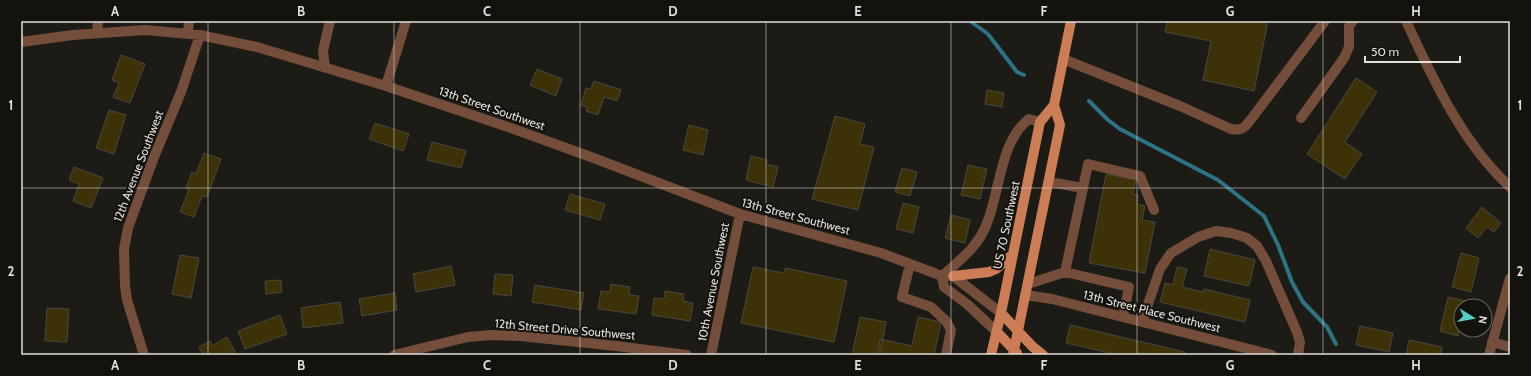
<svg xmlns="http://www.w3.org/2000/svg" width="1531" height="376" font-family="Cabin,sans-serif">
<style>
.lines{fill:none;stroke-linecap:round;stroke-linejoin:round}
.stream{stroke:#2e7285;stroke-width:4}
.building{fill:#3d3207;stroke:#4a4740}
.minor{stroke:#744d3b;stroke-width:10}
.major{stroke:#cd7d56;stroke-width:10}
.grid{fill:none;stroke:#e1e0db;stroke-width:1;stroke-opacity:0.55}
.labels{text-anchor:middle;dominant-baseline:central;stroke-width:4;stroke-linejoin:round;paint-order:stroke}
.street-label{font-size:12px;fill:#e1e0db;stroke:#14120c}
.neatline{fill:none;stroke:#e1e0db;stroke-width:1.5}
.grid-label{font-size:13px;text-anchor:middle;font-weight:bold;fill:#e1e0db}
</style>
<rect width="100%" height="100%" fill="#1d1b15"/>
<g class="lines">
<path class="stream" d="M970 21 988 34 1017 72 1024 75
M1089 101 1108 120 1120 129 1218 180 1264 216 1278 245 1292 282 1303 302 1327 327 1336 344"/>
</g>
<path class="building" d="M1167 21H1268L1254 91 1203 80 1211 41 1165 32Z
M121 55 145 64 130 103 113 97 119 83 112 80Z
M537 69 562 79 556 96 530 85Z
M1356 78 1377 92 1345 142 1362 154 1345 179 1307 154Z
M594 81 621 90 617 101 604 97 598 115 586 111 587 107 581 105 586 88 591 89Z
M987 90 1004 93 1002 107 985 104Z
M109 110 126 115 114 154 96 148Z
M835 116 865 124 860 144 874 147 858 210 812 199Z
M375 123 409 134 403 151 369 139Z
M689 125 708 130 703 155 683 150Z
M432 142 466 151 461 168 427 160Z
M204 153 221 159 207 197 202 196 194 217 180 212 189 189 186 188 192 172 196 174Z
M751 156 767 160 766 164 778 167 773 187 746 180Z
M968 165 987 169 980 199 961 195Z
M74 167 103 178 91 208 73 201 79 184 69 180Z
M902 168 917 172 910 196 895 192Z
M1106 174 1136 180 1133 194 1138 195 1137 204 1145 206 1142 220 1155 222 1145 273 1089 263Z
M570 194 605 204 600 220 565 210Z
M903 203 919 207 913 233 896 229Z
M1482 207 1501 223 1494 232 1487 227 1478 238 1466 228Z
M951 215 970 220 965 243 945 238Z
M1210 249 1255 260 1249 286 1204 276Z
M1461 253 1479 258 1471 292 1452 287Z
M180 255 199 258 191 298 172 294Z
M451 266 455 285 416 292 413 274Z
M753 267 784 273 785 268 847 281 834 342 741 323Z
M1177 267 1187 269 1182 287 1203 292 1204 289 1250 300 1245 322 1160 302 1165 283 1173 285Z
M495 274 513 275 511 296 493 294Z
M281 280 282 292 266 294 265 281Z
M611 284 630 287 629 295 639 296 636 314 598 309 601 291 610 292Z
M535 285 584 293 581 310 532 302Z
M665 291 684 294 683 301 693 303 690 321 652 315 654 298 664 299Z
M395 293 397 310 362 316 359 299Z
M1448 297 1466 301 1465 306H1461V323L1458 336 1440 331Z
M340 302 343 323 303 328 301 308Z
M47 308 69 309 67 342 45 341Z
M280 315 287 334 245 349 238 331Z
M860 317 886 322 880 355H852Z
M918 317 941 322 934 355H888L878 353 880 339 912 346Z
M1070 325 1185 352 1184 355H1119L1066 343Z
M1360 326 1393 333 1389 352 1356 345Z
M227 337 237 355H199L202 353 199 347 210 341 212 346Z
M1409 340 1442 347 1441 355H1406Z"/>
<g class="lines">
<path class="minor" d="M1406 21C1433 79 1462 143 1510 187
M97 33 98 21
M188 33 189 21
M21 42 73 35 145 30 200 35 257 47 386 86 508 127 591 157 740 214 881 253 942 276H953L1001 313
M1063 59 1180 106 1231 129C1243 131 1245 127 1252 118L1325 21
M325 67 323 51 330 21
M386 86 406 21
M1301 118 1344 58 1349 47V26L1353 21
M1049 182 1083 188 1065 272 1129 287 1123 317
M1083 188 1088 164 1140 176 1154 210
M910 264 902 297 931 307 946 321 951 330 946 355
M942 276C960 260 979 246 987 223 1000 191 1000 141 1029 119L1040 122
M942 276 944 287 967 304 997 332
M1028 284 1065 272
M1026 295 1052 299 1272 355
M1142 322 1160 269 1171 253 1198 237 1216 231 1231 233 1247 238 1257 246 1266 261 1297 332 1300 342 1298 355
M1492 342 1510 347
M144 355 127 300 125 286 124 249 128 228 154 157 181 92 200 35
M394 355 468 337 491 335 520 336 616 346 687 355
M711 355 740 214
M1489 355 1510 278"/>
<path class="major" d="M953 276 989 272 996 269 1013 254
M1001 313 1033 347 1043 355
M997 332 1017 353
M991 355 1001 313 1040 122 1054 105 1071 21
M1013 355 1060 125 1054 105"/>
</g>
<path class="grid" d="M208 21V355M394 21V355M580 21V355M766 21V355M951 21V355M1137 21V355M1323 21V355M21 188H1510"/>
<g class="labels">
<g class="street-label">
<text transform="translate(492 108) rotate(19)">13th Street Southwest</text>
<text transform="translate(138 166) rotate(-69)">12th Avenue Southwest</text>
<text transform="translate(796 216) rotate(15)">13th Street Southwest</text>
<text transform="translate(1006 225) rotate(-78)">US 70 Southwest</text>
<text transform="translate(713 282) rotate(-79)">10th Avenue Southwest</text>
<text transform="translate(1152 311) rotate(14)">13th Street Place Southwest</text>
<text transform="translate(565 329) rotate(5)">12th Street Drive Southwest</text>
</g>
</g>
<rect width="1531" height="376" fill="none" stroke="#14120c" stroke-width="44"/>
<g transform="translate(1473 318) rotate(101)"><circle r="19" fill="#14120c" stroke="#66645f"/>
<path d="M0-3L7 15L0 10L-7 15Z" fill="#55cec5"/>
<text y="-6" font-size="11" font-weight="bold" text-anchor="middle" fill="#e1e0db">N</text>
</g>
<path d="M1365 56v6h95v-6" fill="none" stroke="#e1e0db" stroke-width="2"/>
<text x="1371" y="56" font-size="12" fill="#e1e0db" stroke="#14120c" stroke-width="3" paint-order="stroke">50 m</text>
<rect x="22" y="22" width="1487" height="332" class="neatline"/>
<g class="grid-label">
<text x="115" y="16">A</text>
<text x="301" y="16">B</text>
<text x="487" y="16">C</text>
<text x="673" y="16">D</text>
<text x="858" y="16">E</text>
<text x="1044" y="16">F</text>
<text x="1230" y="16">G</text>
<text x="1416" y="16">H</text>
<text x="11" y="110">1</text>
<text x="1520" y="110">1</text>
<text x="11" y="276">2</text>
<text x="1520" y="276">2</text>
<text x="115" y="370">A</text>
<text x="301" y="370">B</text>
<text x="487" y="370">C</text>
<text x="673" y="370">D</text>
<text x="858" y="370">E</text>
<text x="1044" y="370">F</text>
<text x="1230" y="370">G</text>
<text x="1416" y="370">H</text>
</g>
</svg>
